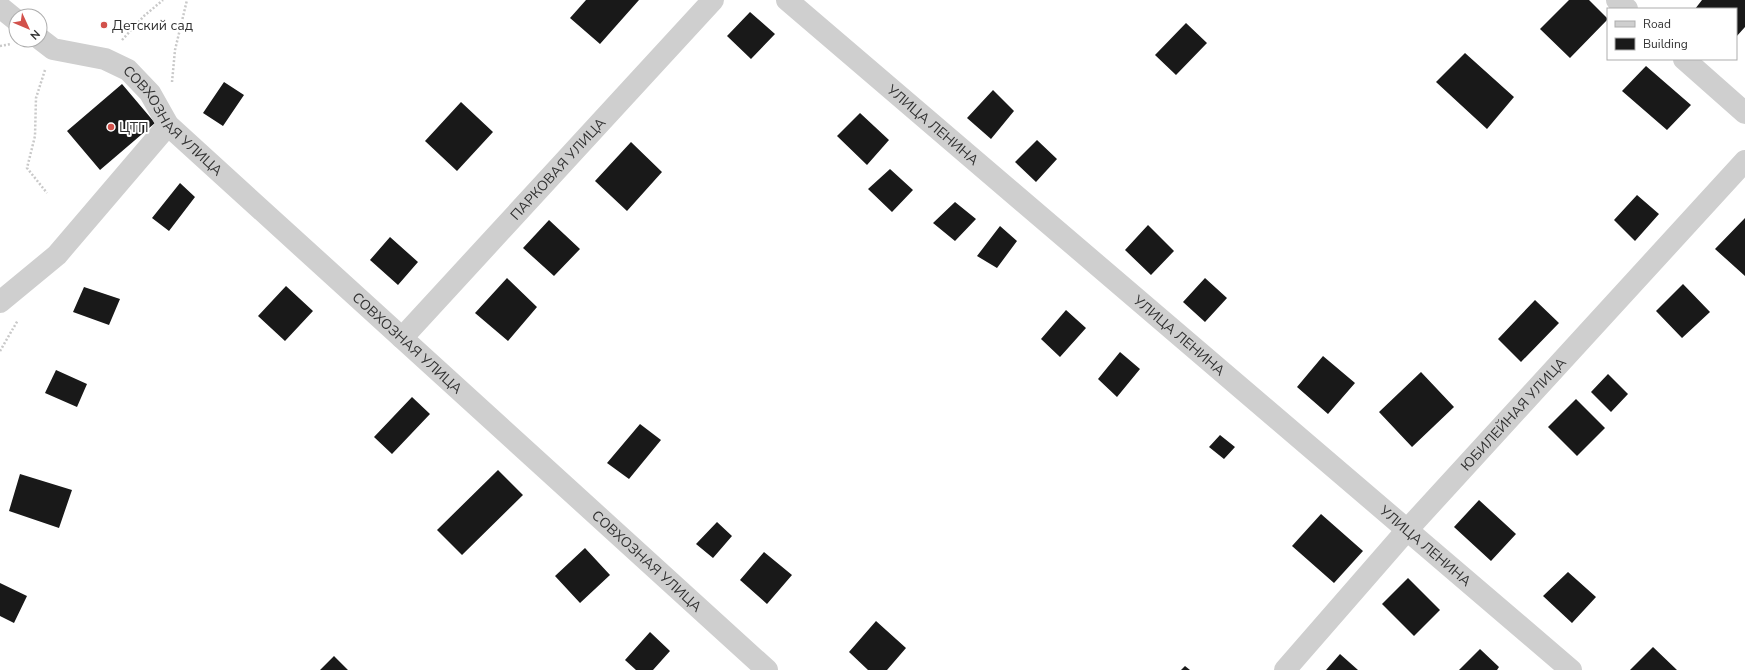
<svg xmlns="http://www.w3.org/2000/svg" width="1745" height="670" font-family="'Nunito Sans',sans-serif">
<style>
.building{fill:#191919}
.lines{fill:none;stroke-linecap:round;stroke-linejoin:round}
.path{stroke:#c9c9c9;stroke-width:2.5;stroke-dasharray:2 2;stroke-linecap:butt}
.minor{stroke:#cfcfcf;stroke-width:22}
.poi-dot{fill:#d2514b;stroke:#fff;stroke-width:1.5}
.labels{text-anchor:middle;dominant-baseline:central;stroke-width:4;stroke-linejoin:round;paint-order:stroke}
.poi-label{font-size:14px;fill:#323232;stroke:#fff;text-anchor:start}
.street-label{font-size:14px;fill:#323232;stroke:#fff}
</style>
<rect width="100%" height="100%" fill="#fff"/>
<path class="building" d="M586 0H639L600 44 570 18Z
M1569 0H1589L1608 19 1570 58 1540 29Z
M1702 0H1745V27L1736 37V9H1695Z
M750 12 775 34 751 59 727 36Z
M1186 23 1207 43 1176 75 1155 55Z
M1465 53 1514 97 1487 129 1436 82Z
M1646 66 1691 105 1667 130 1622 91Z
M224 82 244 95 223 126 203 113Z
M122 84 155 123 100 170 67 131Z
M993 90 1014 111 991 139 967 118Z
M461 102 493 132 457 171 425 141Z
M860 113 889 140 867 165 837 136Z
M1037 140 1057 159 1036 182 1015 162Z
M631 142 662 172 627 211 595 181Z
M890 169 913 190 892 212 868 189Z
M180 183 195 197 169 231 152 218Z
M1637 195 1659 214 1635 241 1614 220Z
M955 202 976 219 955 241 933 223Z
M1745 218V276L1715 249Z
M549 220 580 249 554 276 523 248Z
M1148 225 1174 251 1151 275 1125 250Z
M1000 226 1017 241 997 268 977 256Z
M390 237 418 262 398 285 370 260Z
M507 278 537 307 508 341 475 313Z
M1205 278 1227 298 1205 322 1183 302Z
M1683 284 1710 312 1682 338 1656 311Z
M286 286 313 311 285 341 258 316Z
M84 287 120 299 109 325 73 312Z
M1535 300 1559 323 1521 362 1498 339Z
M1066 310 1086 328 1060 357 1041 339Z
M1120 352 1140 369 1117 397 1098 379Z
M1323 356 1355 383 1328 414 1297 387Z
M56 370 87 384 77 407 45 393Z
M1421 372 1454 407 1412 447 1379 412Z
M1608 374 1628 394 1611 412 1591 392Z
M412 397 430 414 392 454 374 437Z
M1576 399 1605 428 1577 456 1548 427Z
M640 424 661 440 629 479 607 463Z
M1220 435 1235 447 1224 459 1209 447Z
M498 470 523 495 462 555 437 530Z
M20 474 72 490 59 528 9 511Z
M1479 500 1516 534 1491 561 1454 527Z
M1321 514 1363 551 1334 583 1292 546Z
M717 522 732 536 713 558 696 544Z
M585 548 610 575 580 603 555 576Z
M764 552 792 575 767 604 740 580Z
M1568 572 1596 597 1572 623 1543 596Z
M1408 578 1440 610 1414 636 1382 604Z
M0 583 27 596 14 623 0 616Z
M876 621 906 648 887 670H868L849 652Z
M650 632 670 651 653 670H636L625 660Z
M1653 647 1677 670H1630Z
M1480 649 1499 667 1497 670H1459Z
M1340 654 1358 670H1326Z
M334 656 348 670H320Z
M1185 666 1190 670H1181Z"/>
<g class="lines">
<path class="path" d="M122 40 144 16 163 0
M0 46 11 44
M45 70 36 98 35 136 27 168 47 193
M172 82 175 50 187 0
M0 351 18 320"/>
<g class="minor">
<path id="s1" d="M787 0 1571 670"/>
<path d="M1617 0 1627 9"/>
<path d="M0 7 16 20"/>
<path id="s2" d="M40 39 53 49 105 59 128 70 150 93 168 125 767 670"/>
<path d="M1684 59 1745 113"/>
<path d="M0 302 57 255 168 125"/>
<path id="s3" d="M402 338 713 0"/>
<path id="s4" d="M1285 670 1407 530 1745 161"/>
</g>
</g>
<g class="poi-dot">
<circle cx="104" cy="25" r="4"/>
<circle cx="111" cy="127" r="4"/>
</g>
<g class="labels">
<g class="poi-label">
<text x="112" y="25">Детский сад</text>
<text x="119" y="127">ЦТП</text>
</g>
<g class="street-label">
<text stroke="none"><textPath href="#s2" startOffset="163">СОВХОЗНАЯ УЛИЦА</textPath></text>
<text stroke="none"><textPath href="#s1" startOffset="192">УЛИЦА ЛЕНИНА</textPath></text>
<text stroke="none"><textPath href="#s3" startOffset="230">ПАРКОВАЯ УЛИЦА</textPath></text>
<text stroke="none"><textPath href="#s1" startOffset="516">УЛИЦА ЛЕНИНА</textPath></text>
<text stroke="none"><textPath href="#s2" startOffset="487">СОВХОЗНАЯ УЛИЦА</textPath></text>
<text stroke="none"><textPath href="#s4" startOffset="343">ЮБИЛЕЙНАЯ УЛИЦА</textPath></text>
<text stroke="none"><textPath href="#s1" startOffset="840">УЛИЦА ЛЕНИНА</textPath></text>
<text stroke="none"><textPath href="#s2" startOffset="811">СОВХОЗНАЯ УЛИЦА</textPath></text>
</g>
</g>
<rect x="1607" y="8" width="130" height="52" fill="#ffffff" stroke="#adadad"/>
<rect x="1615" y="21" width="20" height="6" fill="#cfcfcf" stroke="#adadad"/>
<text x="1643" y="28" font-size="12" fill="#323232">Road</text>
<rect x="1615" y="38" width="20" height="12" fill="#191919" stroke="#adadad"/>
<text x="1643" y="48" font-size="12" fill="#323232">Building</text>
<g transform="translate(28 28) rotate(134)"><circle r="19" fill="#ffffff" stroke="#adadad"/>
<path d="M0-3L7 15L0 10L-7 15Z" fill="#d2514b"/>
<text y="-6" font-size="11" font-weight="bold" text-anchor="middle" fill="#323232">N</text>
</g>
</svg>
